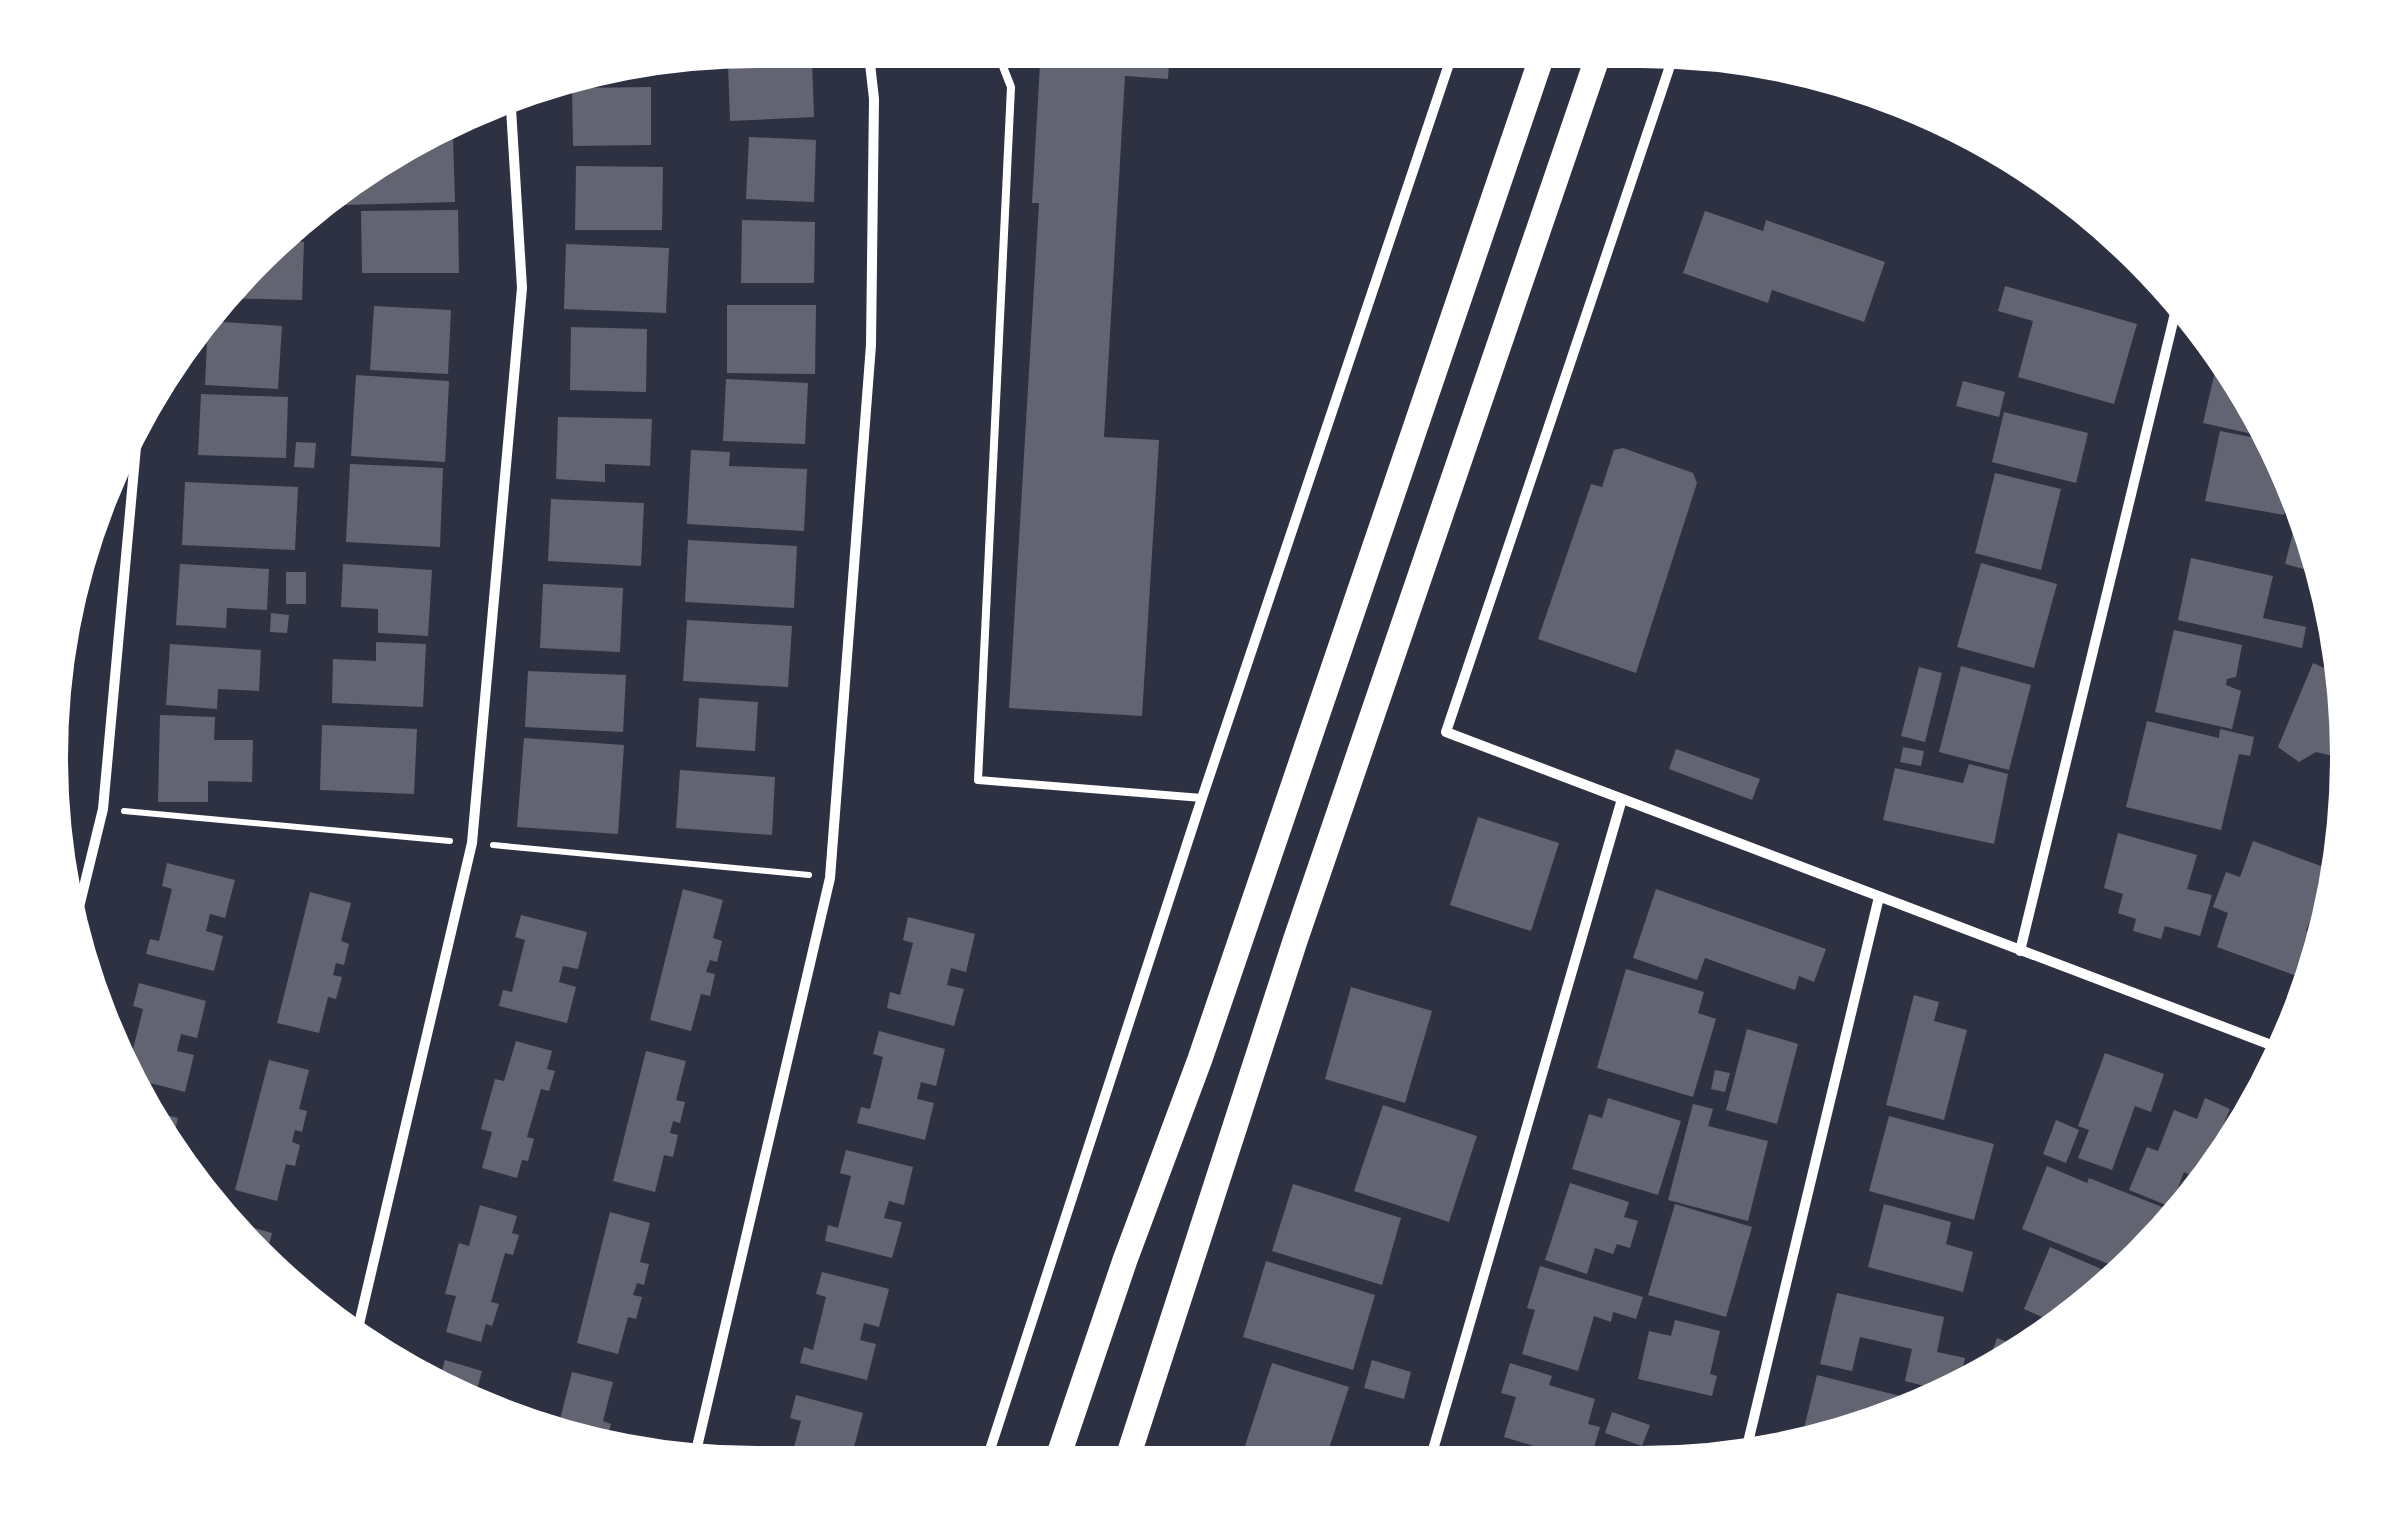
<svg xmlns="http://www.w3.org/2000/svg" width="2398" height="1515" font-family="Commissioner,sans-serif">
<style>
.building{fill:#626471}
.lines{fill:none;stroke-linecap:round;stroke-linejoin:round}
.path{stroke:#fff;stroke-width:6}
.service{stroke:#fff;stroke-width:8}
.minor{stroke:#fff;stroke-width:10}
.primary{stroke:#fff;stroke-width:25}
.rim{fill:none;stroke:#fff;stroke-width:12}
</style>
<rect width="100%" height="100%" fill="#2d3142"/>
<path class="building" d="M758 45H785L786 47 743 55 741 48Z
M1041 47 1170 48 1168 79 1125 76 1104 437 1159 440 1142 716 1009 708 1039 203H1032Z
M812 60 814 117 730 121 728 63Z
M651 87V145L573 146 572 88Z
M453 137 455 202 345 205 344 181 361 165 416 138Z
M749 137 816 140 814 202 746 199Z
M576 166 663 167 662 230H575Z
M2076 194 2092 209 2074 205Z
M458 210 459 273H362L361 211Z
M1705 211 1763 231 1766 220 1885 262 1864 322 1772 290 1768 303 1683 273Z
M742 220 815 222 814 283H741Z
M280 241 304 242 302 300 220 298Z
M566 244 669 248 666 313 564 309Z
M2005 286 2137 324 2114 404 2018 377 2033 321 1998 311Z
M727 305H816L815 374 727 373Z
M374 306 451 310 448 374 370 370Z
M208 321 282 326 278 389 205 385Z
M571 327 647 329 646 392 570 390Z
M2223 353 2258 402 2275 439 2203 423 2215 372 2219 373Z
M356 375 449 381 445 462 351 456Z
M726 379 808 383 805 444 723 441Z
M1963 381 2005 392 1999 417 1956 406Z
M201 394 288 397 286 458 198 455Z
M2004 412 2088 433 2076 483 1992 462Z
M558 417 652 419 650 466 605 464V482L556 479Z
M2220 431 2276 442 2299 493 2289 490 2284 515 2205 501Z
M296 442 316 443 314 468 294 467Z
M1623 448 1693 473 1697 483 1636 673 1538 639 1591 484 1602 487 1614 450Z
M691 450 730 452 729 466 807 469 804 531 687 524Z
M350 464 443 468 440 547 346 542Z
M1995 473 2061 489 2041 570 1975 553Z
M185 482 298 487 295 550 182 545Z
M551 499 644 503 641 566 548 561Z
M2295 525 2316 530 2326 575 2285 564Z
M688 540 797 546 794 608 685 602Z
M2191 558 2273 576 2263 618 2306 627 2302 648 2178 620Z
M1981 563 2057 584 2034 668 1957 647Z
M180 564 269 569 267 610 227 608 226 628 176 625Z
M343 564 432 570 428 636 378 633V609L341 607Z
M286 572H306V604H286Z
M543 584 623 588 620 652 540 648Z
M271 613 289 615 287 633 270 632Z
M687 620 792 626 788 687 683 681Z
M2337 623 2342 642 2346 662 2325 653Z
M2174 630 2242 645 2236 677 2227 679 2226 685 2241 691 2232 729 2155 712Z
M376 642 426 644 423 707 332 703 333 659 376 661Z
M170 644 261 650 259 691 218 689 217 709 166 705Z
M2313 663 2347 678 2351 796 2339 791 2334 769 2341 758 2316 752 2299 762 2278 747Z
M1961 666 2031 685 2009 770 1939 752Z
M1919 667 1942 673 1925 742 1901 736Z
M528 671 626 675 623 732 525 727Z
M699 698 758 702 755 751 696 747Z
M160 715 215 717 214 740H253L252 782 208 781V802H158Z
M2147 721 2219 738 2220 729 2254 737 2250 756 2239 754 2221 830 2126 807Z
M322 725 417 729 414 794 320 790Z
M524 738 624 745 618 834 517 827Z
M1903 747 1924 751 1921 766 1900 762Z
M1676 749 1760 779 1752 800 1669 769Z
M1969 764 2008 774 1994 844 1883 820 1895 768 1963 783Z
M680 770 775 777 772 835 676 828Z
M1478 817 1559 843 1531 931 1450 905Z
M2118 833 2197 855 2187 889 2212 895 2200 936 2165 926 2161 939 2133 931 2136 919 2118 913 2123 894 2104 888Z
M2253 841 2340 873 2336 899 2320 893 2306 931 2321 936 2305 979 2217 947 2228 913 2213 907 2226 872 2240 877Z
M167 863 235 880 225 918 210 914 206 931 223 936 214 971 146 954 150 939 159 941 172 889 162 886Z
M683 889 723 900 713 938 722 941 717 962 710 960 706 972 715 974 710 996 701 994 691 1031 650 1020Z
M1656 889 1826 949 1814 982 1799 976 1795 990 1705 958 1697 980 1633 958Z
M310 892 351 903 341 941 349 944 344 965 336 963 333 975 342 977 336 999 328 997 319 1033 277 1023Z
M521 915 587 932 578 969 563 966 559 982 576 987 567 1023 499 1006 503 990 512 992 525 940 515 937Z
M908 917 975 934 966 972 951 968 947 985 964 989 954 1026 887 1008 890 992 900 995 913 943 903 940Z
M1626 969 1704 992 1698 1013 1716 1019 1693 1097 1597 1068Z
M139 983 206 1001 197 1038 181 1034 177 1051 194 1055 185 1092 131 1078 122 1059 130 1061 143 1009 133 1006Z
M1351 987 1432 1011 1405 1103 1325 1079Z
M1914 995 1939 1002 1934 1021 1967 1030 1944 1120 1886 1105Z
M1747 1029 1798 1044 1777 1124 1726 1110Z
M879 1031 945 1049 936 1086 921 1082 917 1099 934 1103 925 1140 857 1123 861 1107 870 1109 883 1057 873 1054Z
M516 1041 552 1051 547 1069 555 1071 549 1091 541 1089 527 1137 534 1139 528 1161 522 1160 517 1178 482 1168 492 1132 481 1129 495 1079 504 1081Z
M646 1051 686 1061 676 1100 685 1102 680 1123 673 1121 670 1133 678 1135 673 1157 664 1155 655 1192 613 1181Z
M2105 1053 2164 1074 2151 1112 2135 1106 2112 1170 2078 1158 2089 1130 2078 1126Z
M269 1060 309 1070 299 1109 307 1111 302 1132 295 1130 292 1142 300 1145 295 1166 286 1164 277 1201 235 1190Z
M1715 1070 1730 1073 1725 1092 1711 1089Z
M1608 1098 1681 1121 1658 1195 1572 1169 1589 1114 1602 1118Z
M2205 1098 2230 1109 2201 1180 2184 1172 2171 1207 2129 1190 2147 1147 2158 1151 2174 1110 2197 1119Z
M1693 1104 1713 1109 1708 1126 1768 1141 1748 1221 1668 1200Z
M1383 1105 1477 1136 1449 1222 1354 1191Z
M145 1110 178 1118 169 1157 165 1153Z
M1889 1116 1994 1144 1974 1220 1869 1191Z
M2056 1120 2079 1130 2066 1163 2043 1154Z
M846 1150 913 1167 904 1205 889 1201 884 1218 902 1222 892 1258 825 1241 828 1225 838 1228 851 1176 840 1173Z
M2047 1166 2087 1183 2089 1178 2167 1209 2152 1245 2126 1271 2022 1229Z
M1570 1183 1629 1202 1624 1217 1638 1221 1630 1248 1617 1244 1613 1254 1595 1248 1587 1274 1545 1260Z
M1293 1184 1401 1218 1382 1285 1272 1251Z
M1675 1204 1752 1227 1726 1317 1648 1295Z
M1884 1204 1951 1222 1946 1244 1973 1252 1963 1292 1868 1267Z
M480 1205 517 1216 512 1233 519 1235 513 1255 505 1253 491 1302 499 1304 492 1326 486 1324 481 1342 446 1332 456 1296 445 1294 459 1243 469 1246Z
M610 1212 650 1223 640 1262 649 1264 644 1285 637 1283 633 1295 642 1297 636 1319 628 1317 618 1354 577 1343Z
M229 1221 272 1233 265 1260 264 1259Z
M2050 1247 2120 1277 2066 1328 2024 1309Z
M1266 1261 1375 1295 1353 1370 1243 1337Z
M1540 1266 1643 1297 1636 1319 1613 1312 1611 1322 1594 1316 1578 1371 1522 1354 1535 1310 1527 1308Z
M822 1272 889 1289 879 1327 864 1323 860 1340 876 1344 867 1380 800 1363 804 1347 813 1350 826 1297 816 1294Z
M1837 1293 1944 1317 1937 1352 1965 1358 1956 1394 1905 1381 1912 1349 1860 1337 1852 1371 1820 1364Z
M1675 1320 1720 1331 1710 1374 1717 1376 1712 1396 1638 1379 1649 1331 1671 1336Z
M1997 1338 2030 1351 2007 1365 1990 1358Z
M445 1360 482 1371 477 1389 484 1391 478 1411 437 1388Z
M1372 1360 1411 1372 1404 1399 1364 1388Z
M1272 1363 1349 1387 1323 1467H1308L1245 1446Z
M1510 1363 1552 1376 1549 1385 1595 1399 1588 1424 1600 1427 1589 1464 1598 1468H1565L1568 1459 1586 1462 1504 1437 1516 1397 1501 1393Z
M572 1372 613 1382 603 1421 611 1424 606 1444 598 1442V1446L556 1435Z
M1817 1375 1900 1396 1894 1420 1825 1446 1811 1448 1800 1445Z
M796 1395 863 1413 853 1451 838 1447 834 1465H789L801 1421 790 1418Z
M1612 1412 1650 1425 1642 1446 1605 1433Z
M1205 1454 1243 1465V1466H1202Z"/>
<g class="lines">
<path class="path" d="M124 811 450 841
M493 845 809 875"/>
<path class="service" d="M995 46 1011 87 978 780 1202 798"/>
<path class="minor" d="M1675 51 1446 732 2287 1051
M70 944 103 809 138 425
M2020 951 2180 293
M355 1341 472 843 522 288 510 92
M1744 1459 1879 897
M693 1464 830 878 871 345 874 99 868 46
M985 1465 1202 798 1454 49
M1428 1467 1622 799"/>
<path class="primary" d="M1055 1466 1125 1260 1200 1059 1544 50
M1125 1466 1295 941 1600 50"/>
</g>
<path d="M0 0H2398V1515H0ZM757 62H1641A695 695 0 0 1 2336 757V757A695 695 0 0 1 1641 1452H757A695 695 0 0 1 62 757V757A695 695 0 0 1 757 62Z" fill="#fff" fill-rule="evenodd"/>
<path class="rim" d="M757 62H1641A695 695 0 0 1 2336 757V757A695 695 0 0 1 1641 1452H757A695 695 0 0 1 62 757V757A695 695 0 0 1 757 62Z"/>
</svg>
